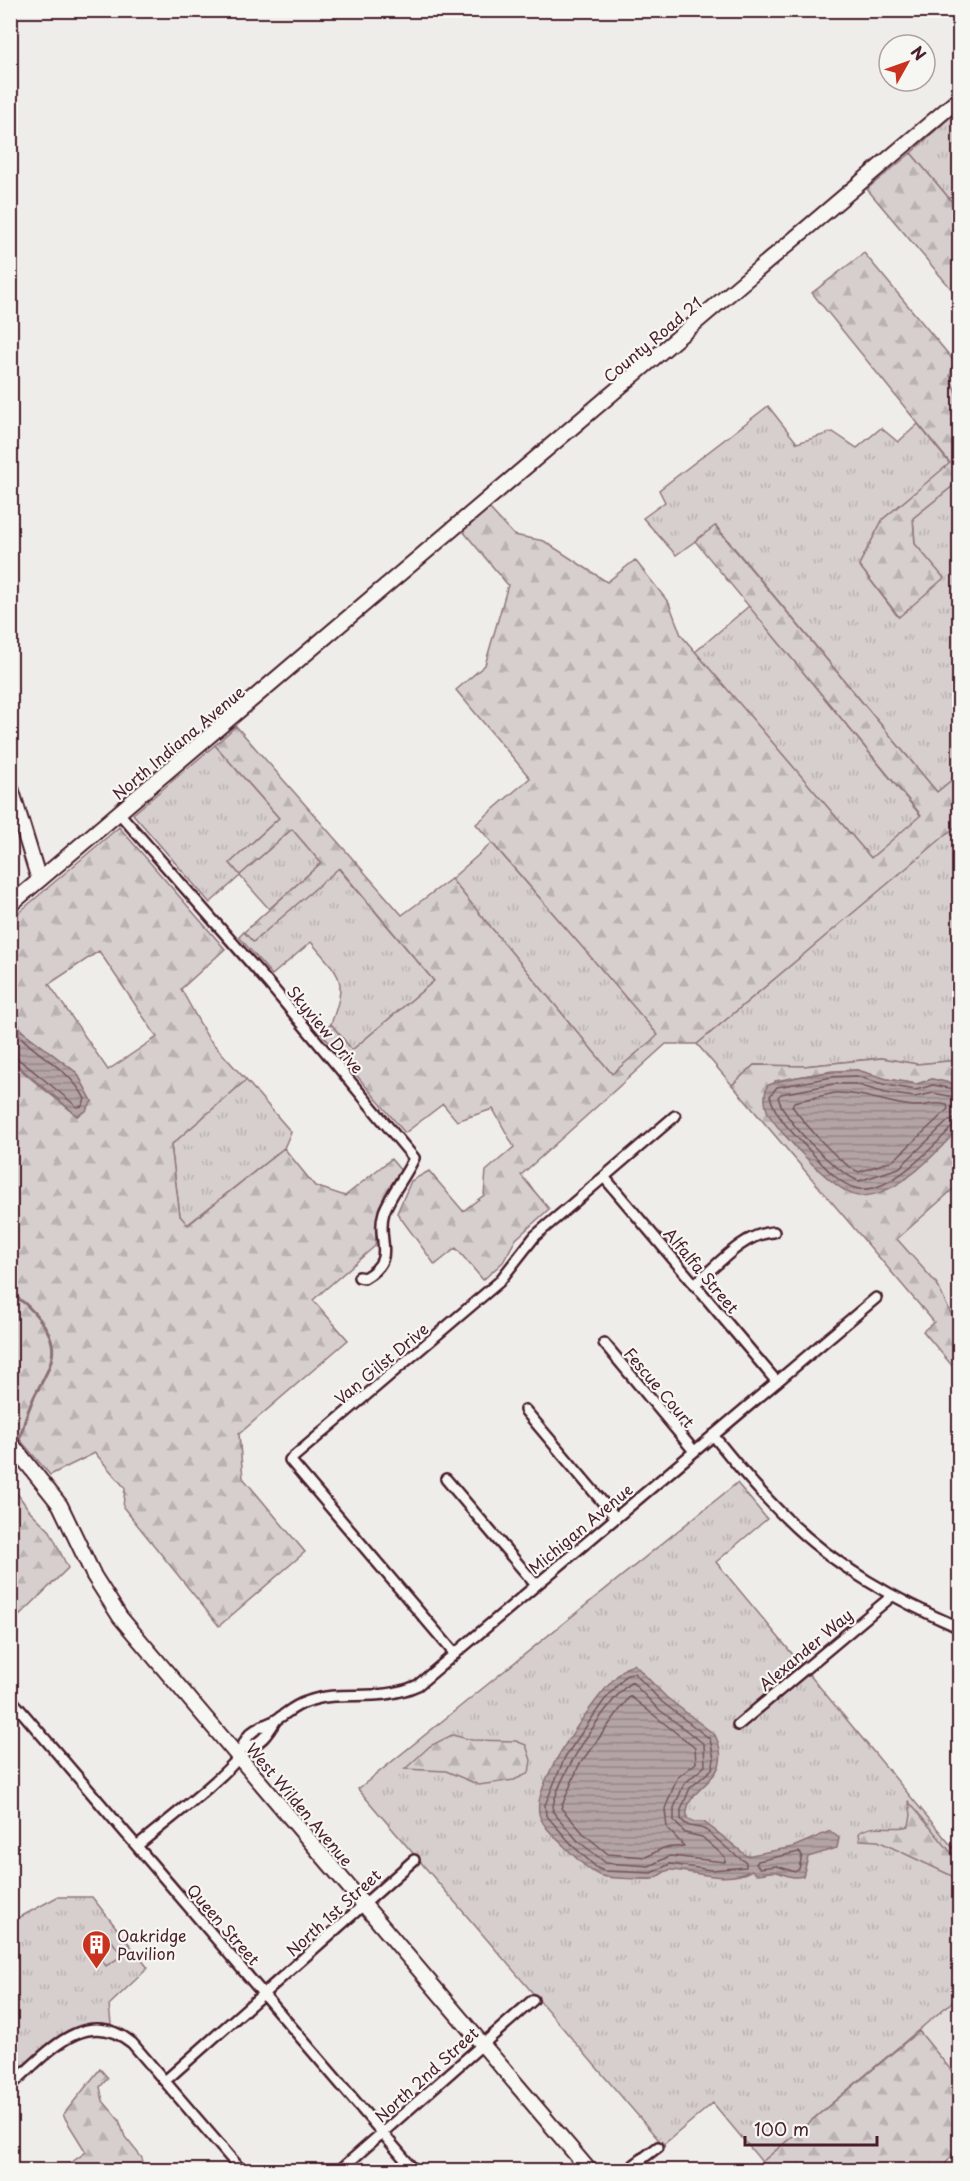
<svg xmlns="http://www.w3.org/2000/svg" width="970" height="2181" font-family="'Playpen Sans',sans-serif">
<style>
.built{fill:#e3dedc}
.grass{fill:url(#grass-tufts);stroke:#90777c;stroke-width:1.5}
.forest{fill:url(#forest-firs);stroke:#90777c;stroke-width:1.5;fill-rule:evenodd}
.pitch{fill:#d7cfce;stroke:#90777c;stroke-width:1.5}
.water{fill:url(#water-rules);stroke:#8a6f74;stroke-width:1.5}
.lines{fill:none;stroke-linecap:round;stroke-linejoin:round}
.shore{stroke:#74545c;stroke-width:1.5}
.stream{stroke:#8a6f74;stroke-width:3}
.street-casing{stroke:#4a1f2b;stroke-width:14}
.secondary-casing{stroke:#4a1f2b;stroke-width:18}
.street{stroke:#f6f6f2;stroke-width:9}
.secondary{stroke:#f6f6f2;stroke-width:14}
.labels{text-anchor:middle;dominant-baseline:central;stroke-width:4.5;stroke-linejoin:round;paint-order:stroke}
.street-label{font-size:16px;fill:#4a1f2b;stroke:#f6f6f2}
.poi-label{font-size:16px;fill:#4a1f2b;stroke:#f6f6f2;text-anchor:start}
</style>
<defs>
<pattern id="grass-tufts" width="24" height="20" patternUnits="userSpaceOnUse" patternTransform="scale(1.5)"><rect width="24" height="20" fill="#d7cfce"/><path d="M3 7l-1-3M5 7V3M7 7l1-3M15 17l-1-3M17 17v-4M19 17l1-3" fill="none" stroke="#bab1b1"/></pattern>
<pattern id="forest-firs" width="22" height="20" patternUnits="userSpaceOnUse" patternTransform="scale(1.5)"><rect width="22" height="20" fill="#d7cfce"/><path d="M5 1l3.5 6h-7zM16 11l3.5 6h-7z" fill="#bab1b1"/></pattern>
<pattern id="water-rules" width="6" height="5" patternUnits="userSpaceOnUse" patternTransform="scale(1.5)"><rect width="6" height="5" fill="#b4a4a5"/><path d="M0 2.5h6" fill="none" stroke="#948587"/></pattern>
</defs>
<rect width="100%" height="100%" fill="#efedea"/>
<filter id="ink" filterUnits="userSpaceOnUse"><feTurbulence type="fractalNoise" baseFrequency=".0167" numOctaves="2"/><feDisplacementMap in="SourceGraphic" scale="12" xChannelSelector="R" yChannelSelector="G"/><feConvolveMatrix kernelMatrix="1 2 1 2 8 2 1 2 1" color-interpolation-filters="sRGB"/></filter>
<g filter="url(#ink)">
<path class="built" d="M959 1184V1352L877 1255Z
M959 1996V2080L919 2031Z"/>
<path class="grass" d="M959 109V210L911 153Z
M768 406 797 443 833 432 857 448 881 428 898 442 918 424 950 464 883 519 859 565 898 617 943 578 915 544 913 518 959 481V774L937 792 716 526 676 555 643 518 665 502 659 490Z
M749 606 921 816 871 858 695 652Z
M215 745 279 818 230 863 240 875 292 829 321 863 269 909 240 876 210 903 133 814Z
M959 823V1060L917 1064 881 1058 804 1066 754 1065 732 1085 697 1044Z
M492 843 659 1035 612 1074 451 879Z
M338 868 434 981 352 1050 331 1024C348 977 341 978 311 942L272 975 239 937 244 932 254 941Z
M246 1080 291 1132 284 1148 187 1225 180 1216 171 1145Z
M737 1483 767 1519 716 1562 959 1855V1996L762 2162 713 2103 663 2145 358 1789Z
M57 1897H92L148 1968 109 2005 111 2024C67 2018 42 2050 11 2077V1922Z"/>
<path class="forest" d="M911 153 959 210V298L867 189Z
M864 253 954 361 950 376 956 393 959 392V481L913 518 915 544 944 578 899 617 859 565 883 519 950 463 812 293Z
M489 508 514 535 544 541 607 582 635 560 669 603 681 635 871 858 921 815 695 541 715 526 937 792 959 774 960 823 697 1044H666L521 1175 549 1209 516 1239 503 1262 483 1280 456 1248 435 1265 397 1213 411 1181 429 1171 463 1211 484 1195 486 1171 514 1147 493 1109 457 1121 443 1104 405 1133 321 1033 331 1024 352 1050 434 981 339 868 253 942 244 932 321 863 292 829 240 875 230 863 279 818 215 745 236 726 402 915 451 879 612 1074 658 1035 476 824 530 778 456 690 485 665 508 585 463 531Z
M119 827 225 949 181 989 208 1038 246 1080 171 1145 180 1216 188 1225 284 1148 315 1186 345 1196 391 1159 402 1172 379 1207 375 1246 313 1300 348 1340 239 1434 243 1478 305 1552 219 1626 123 1507 125 1488 95 1453 50 1475 11 1429V1048C11 1051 10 1055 11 1058 15 1069 64 1104 77 1116L92 1101 77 1073 22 1031 11 1012 10 920ZM99 951 157 1037 108 1070 49 984Z
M882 1058 917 1064 959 1060V1085L932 1079 917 1084 887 1079 857 1070 832 1071 775 1081 768 1112 809 1159 906 1179 959 1128V1184L897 1239 937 1284 949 1310 959 1324V1374L923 1331 934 1322 732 1085 754 1065 804 1066Z
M14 1489 29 1510 50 1531 68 1568 11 1624 10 1497Z
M452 1735 472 1740 516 1741 526 1745 531 1760 529 1773 514 1780 479 1785 446 1771 405 1769 430 1746Z
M909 1802 959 1862V1882L950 1875 878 1841 860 1840 859 1833C874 1822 892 1831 909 1826L911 1815Z
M919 2031 959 2080V2146L941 2170H769L762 2162Z
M100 2069 108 2078 100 2087 103 2101 119 2120 125 2137 142 2158 145 2170H53L65 2167 86 2152 63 2115Z"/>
<path class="pitch" d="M106 1932 122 1956 106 1966 91 1943Z"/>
<path class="water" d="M11 1012 22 1031 77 1073 92 1101 86 1111 77 1116C56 1095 30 1080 11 1058Z
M857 1070 887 1079 917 1084 932 1079 960 1085 959 1128C935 1154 898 1197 859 1196 838 1195 778 1132 768 1113 764 1104 764 1095 767 1086 783 1077 837 1071 857 1070Z
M634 1664 666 1697 715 1735C738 1783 683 1783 687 1818L693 1822C694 1822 702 1822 703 1822 706 1823 743 1852 746 1856L793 1847 830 1831 839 1838 837 1848 808 1857 803 1876C792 1879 787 1875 777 1872 772 1871 762 1874 756 1874L752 1870C728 1884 697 1872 672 1870 664 1869 660 1877 652 1879 647 1880 608 1878 602 1876 591 1874 572 1854 564 1846 555 1837 541 1825 539 1813 533 1781 599 1691 623 1670 627 1666 630 1668 634 1664Z"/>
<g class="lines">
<path class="shore" d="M10 1023C30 1055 68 1065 85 1099L82 1106 77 1107C69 1100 15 1055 10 1054
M960 1090 933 1085 916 1090 886 1085 856 1076 833 1077 777 1087 770 1096C776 1119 794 1134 810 1151 823 1164 837 1183 855 1188 886 1198 934 1146 953 1126L960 1125
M835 1093C862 1092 887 1104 914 1106 928 1107 931 1101 947 1105L948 1109 894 1160 859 1172C839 1164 805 1124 792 1106L794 1102Z
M960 1098 933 1093 915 1097 885 1093 855 1084H834L781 1094 778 1097C784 1121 836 1173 859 1181L899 1168 949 1120 960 1117
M634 1673 662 1702 710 1739 714 1759 712 1769 690 1788 681 1810V1819C689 1831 698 1824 707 1831 720 1841 731 1854 746 1862V1867L711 1870 670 1864 651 1873 604 1871 597 1868 574 1847 546 1815 545 1805 565 1757 603 1702 627 1674Z
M632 1682 657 1708 704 1744 705 1766 684 1784 674 1808V1821L685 1833 702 1837 725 1857V1862L670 1856 649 1866 606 1863 578 1841 553 1812C549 1788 612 1693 632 1682Z
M630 1696 695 1748 696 1763 677 1778 665 1809 667 1828 684 1846 663 1848 646 1857 608 1854 584 1834 561 1808 579 1765Z
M799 1852 802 1855 799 1869 795 1872 777 1866 760 1868 756 1864 758 1861Z"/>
<path class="stream" d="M10 1295C22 1299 28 1306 36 1315 64 1346 52 1363 35 1395 27 1410 23 1428 18 1444
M10 1475 15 1456"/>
<defs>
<path id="street" d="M119 813 270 985 414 1158C406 1176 391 1193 384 1212 375 1241 399 1258 364 1278L359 1277
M604 1177 777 1382
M694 1285C717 1266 743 1233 774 1232
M604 1343 694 1451
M525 1410 616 1518
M713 1435C736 1464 759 1492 786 1518 835 1567 896 1600 960 1628
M446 1479 536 1585
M455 1654 290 1460 499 1282 535 1236 675 1116
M10 1698 414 2170
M738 1725 892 1596
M244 1748C261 1744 267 1735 276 1720
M138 1845C169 1819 204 1794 232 1765 241 1756 242 1742 250 1734 257 1727 266 1725 274 1721 285 1715 293 1706 306 1702 343 1688 377 1704 418 1685L876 1298
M165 2081 414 1860
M10 2086C45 2056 84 2004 132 2043L241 2170
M340 2170 533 2000
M627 2170 658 2147"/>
<path id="secondary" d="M10 785 39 880
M10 905 960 98
M10 1442 60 1505 94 1576 120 1617 589 2170"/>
</defs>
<use href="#street" class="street-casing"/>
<use href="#secondary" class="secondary-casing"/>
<use href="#street" class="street"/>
<use href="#secondary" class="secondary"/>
</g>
</g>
<defs>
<symbol id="building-pin" viewBox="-11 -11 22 30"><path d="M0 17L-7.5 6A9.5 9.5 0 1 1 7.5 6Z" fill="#c8321e" stroke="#f6f6f2"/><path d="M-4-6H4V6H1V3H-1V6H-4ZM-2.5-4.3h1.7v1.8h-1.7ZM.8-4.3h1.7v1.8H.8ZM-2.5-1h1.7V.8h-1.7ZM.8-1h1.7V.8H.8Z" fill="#fff"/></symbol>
</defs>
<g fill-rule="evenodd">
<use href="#building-pin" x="80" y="1928" width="33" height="45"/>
</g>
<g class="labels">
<g class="street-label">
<text transform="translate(652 339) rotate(-40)">County Road 21</text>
<text transform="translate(178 742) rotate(-40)">North Indiana Avenue</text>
<text transform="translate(326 1029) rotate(50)">Skyview Drive</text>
<text transform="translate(702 1270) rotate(50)">Alfalfa Street</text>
<text transform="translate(381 1363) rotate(-40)">Van Gilst Drive</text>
<text transform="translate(660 1387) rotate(50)">Fescue Court</text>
<text transform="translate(580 1528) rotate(-40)">Michigan Avenue</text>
<text transform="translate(805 1649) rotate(-40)">Alexander Way</text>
<text transform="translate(300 1804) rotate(50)">West Wilden Avenue</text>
<text transform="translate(333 1912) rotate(-42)">North 1st Street</text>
<text transform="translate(224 1924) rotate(49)">Queen Street</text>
<text transform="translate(426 2074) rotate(-42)">North 2nd Street</text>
</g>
<g class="poi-label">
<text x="117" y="1935">Oakridge<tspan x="117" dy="18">Pavilion</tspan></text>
</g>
</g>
<rect width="970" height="2181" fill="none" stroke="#f6f6f2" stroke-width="36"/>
<rect x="18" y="18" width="934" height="2145" fill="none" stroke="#4a1f2b" stroke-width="2" filter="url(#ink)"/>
<g transform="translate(907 63) rotate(50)"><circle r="28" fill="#f6f6f2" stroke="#b1a0a2" stroke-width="1.5"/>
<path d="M0-4.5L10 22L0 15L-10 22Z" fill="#c8321e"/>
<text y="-9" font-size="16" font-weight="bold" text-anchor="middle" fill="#4a1f2b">N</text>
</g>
<path d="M745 2136v9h132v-9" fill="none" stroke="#4a1f2b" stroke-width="3"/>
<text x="754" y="2136" font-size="18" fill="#4a1f2b" stroke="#f6f6f2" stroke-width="4.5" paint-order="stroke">100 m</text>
</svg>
